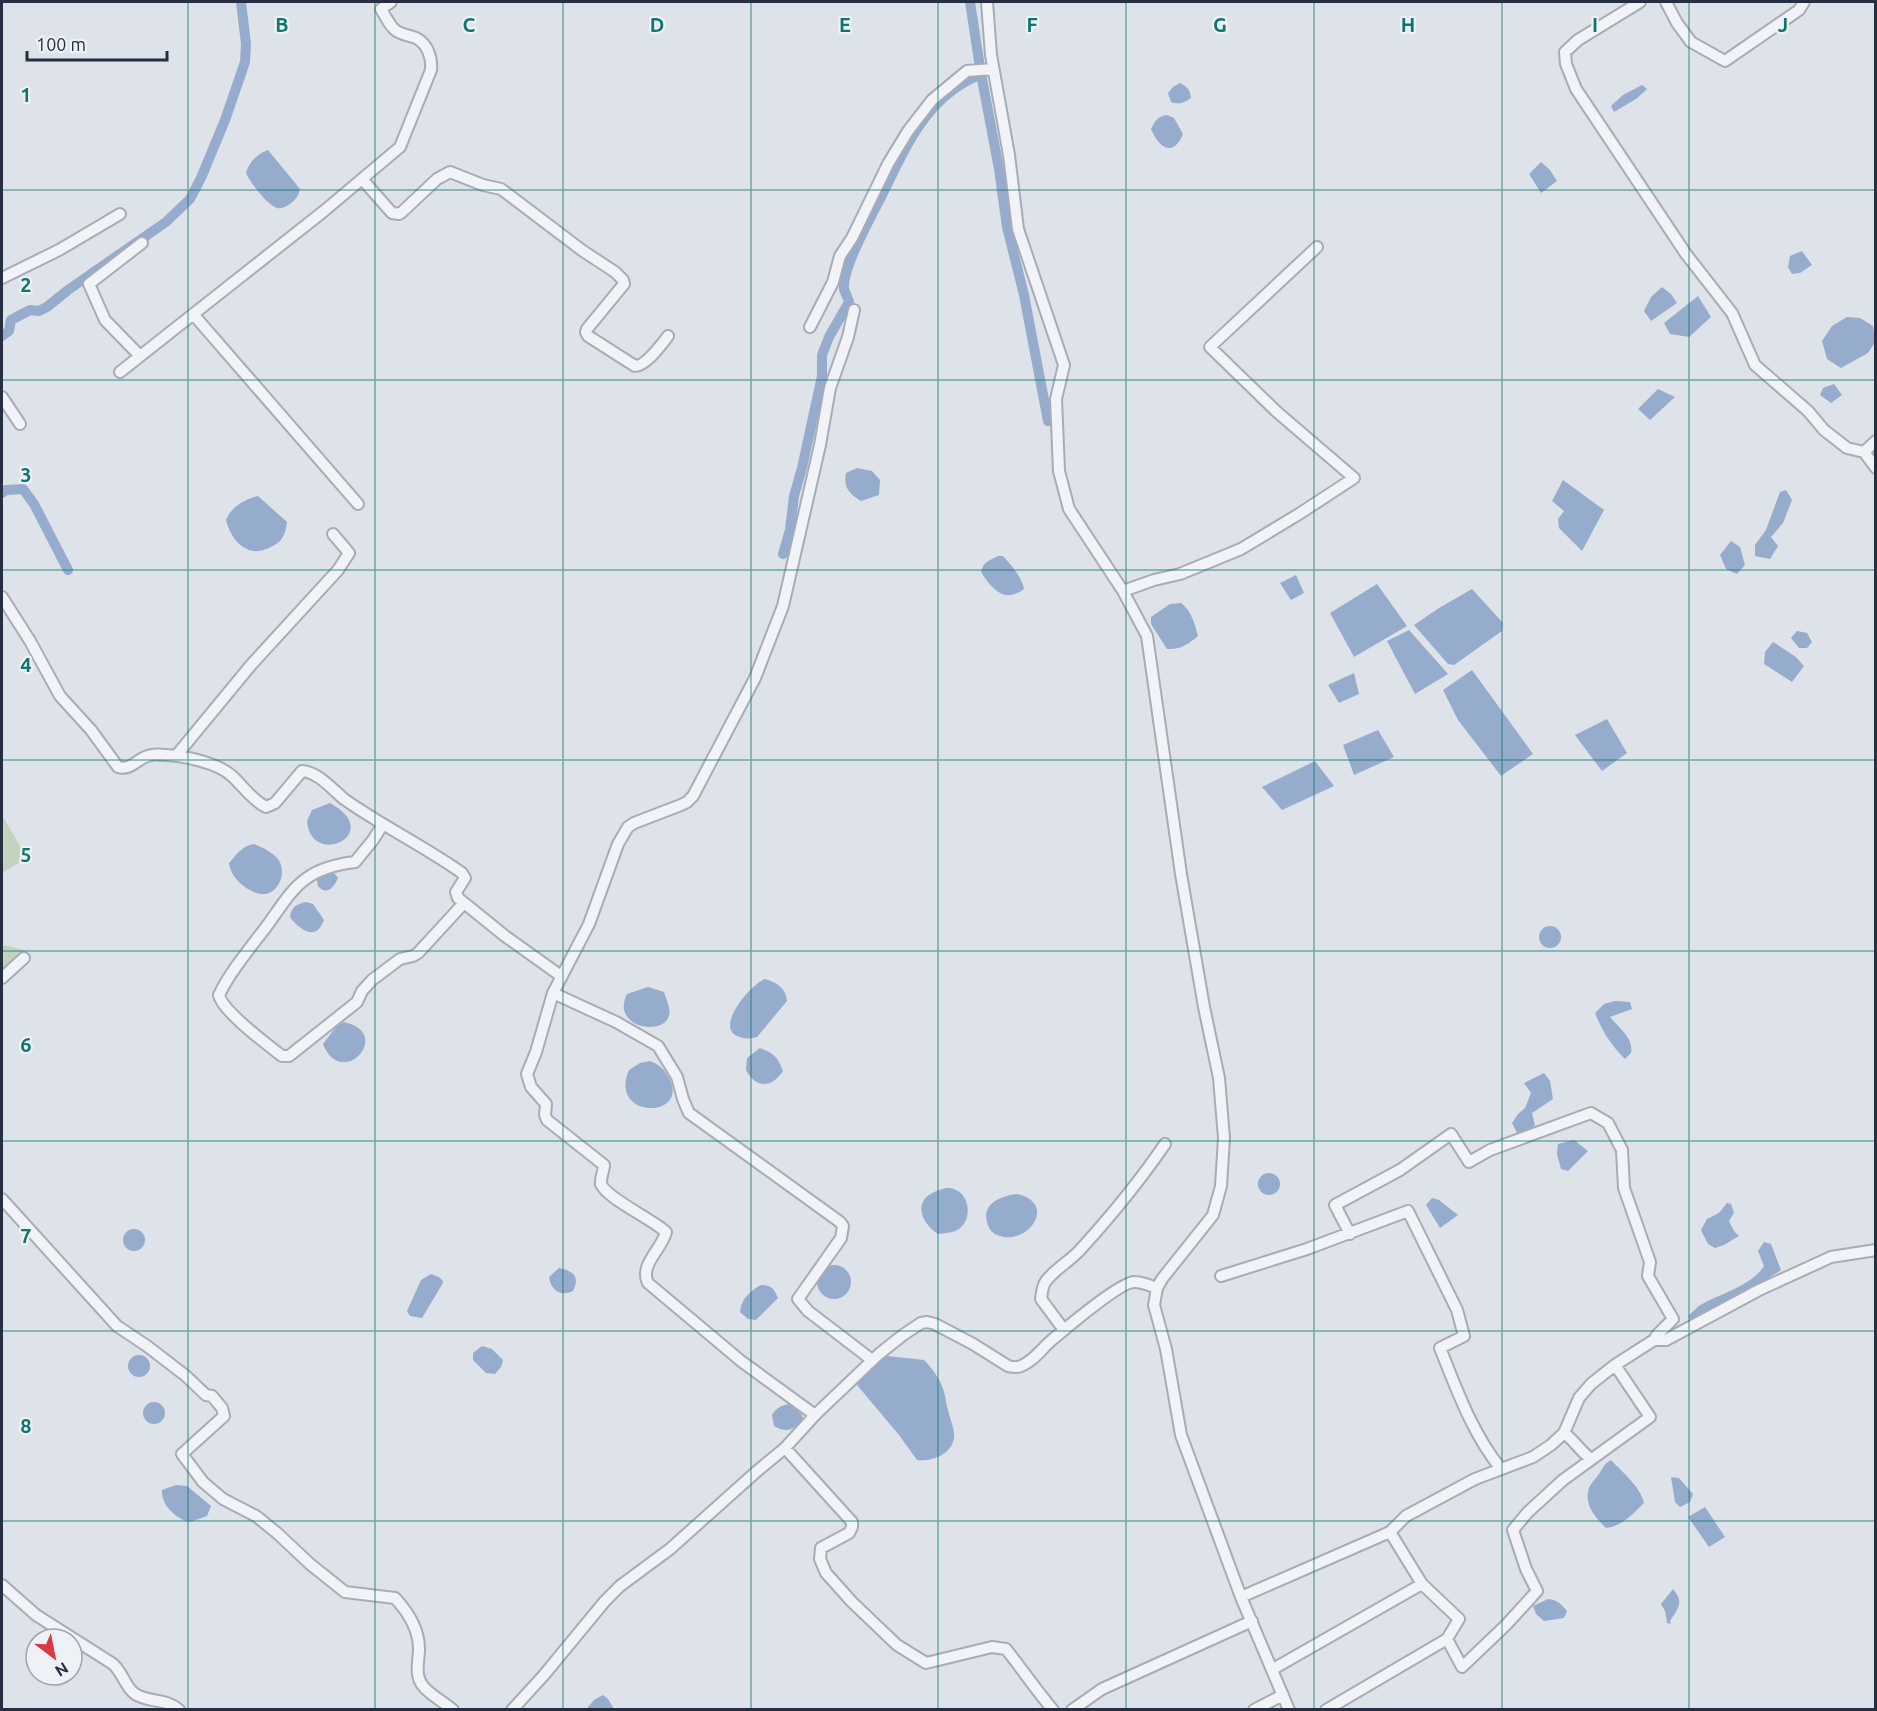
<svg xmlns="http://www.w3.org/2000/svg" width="1877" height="1711" font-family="Ubuntu,sans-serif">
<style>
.green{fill:#c2d4bf}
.water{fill:#96accc}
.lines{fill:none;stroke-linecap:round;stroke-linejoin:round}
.canal{stroke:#96accc;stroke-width:10}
.minor-casing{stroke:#a7acb7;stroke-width:14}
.minor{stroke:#f1f3f7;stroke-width:10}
.grid{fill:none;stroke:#0f766e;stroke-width:1.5;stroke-opacity:0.55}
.grid-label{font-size:20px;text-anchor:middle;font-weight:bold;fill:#0f766e;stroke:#eef1f6;stroke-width:4.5;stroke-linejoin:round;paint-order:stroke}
</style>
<rect width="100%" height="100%" fill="#dee2e9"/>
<path class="green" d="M2 815 27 858 2 873Z
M4 945 24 950 2 973V948Z"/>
<path class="water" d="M1180 83C1188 87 1190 90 1191 98 1184 103 1180 105 1171 102L1168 93 1173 87Z
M1642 85 1647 89 1636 99 1614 112 1611 106 1623 95Z
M1167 115 1174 118 1183 134C1173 158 1159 148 1151 129 1155 121 1158 116 1167 115Z
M268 150 300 189C299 196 295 200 290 204 286 207 281 209 277 208 268 206 249 181 246 173 249 162 257 154 268 150Z
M1541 162 1550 170 1557 181 1541 193 1529 174Z
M1802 251 1812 265 1800 273 1792 274 1788 267 1790 256Z
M1662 287 1671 294 1677 303 1651 321 1644 311 1651 297Z
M1698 296 1711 317 1689 337 1670 334 1664 323Z
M1847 317 1860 318 1873 326 1875 342 1868 353 1841 368 1827 359 1822 341 1832 326Z
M1834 384 1842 395 1831 403 1820 395 1823 388Z
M1658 389 1675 397 1650 420 1638 409Z
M857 468 872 471 880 480 879 495 861 501C849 494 843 487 846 473Z
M1563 480 1604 510 1582 551 1559 528 1558 519 1564 511 1552 501Z
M1786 490 1792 500 1783 523 1771 537 1778 546 1770 559 1755 556V545L1766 530 1780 492Z
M258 496 287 522C286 529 285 535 280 541 274 547 258 554 249 550 236 545 229 532 226 520 232 506 244 500 258 496Z
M1731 541 1740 547 1745 565 1737 574 1726 569 1720 555Z
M998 556H1003C1011 565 1022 577 1024 589 1004 604 992 589 981 572 983 562 990 560 998 556Z
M1296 575 1304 593 1291 600 1280 583Z
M1377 584 1407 626 1354 657 1330 613Z
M1472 589 1503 623 1502 631 1454 665 1448 664 1414 625 1439 608Z
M1181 603C1191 610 1195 624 1198 636 1188 644 1181 650 1167 649L1151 624V617L1170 604Z
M1409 630 1448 674 1415 694 1387 641Z
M1797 631 1807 633 1812 642 1807 648H1799L1791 638Z
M1773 642 1796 657 1804 666 1792 682 1764 664 1765 652Z
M1472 670 1533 754 1501 776 1458 720 1443 690Z
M1354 673 1359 694 1339 703 1328 685Z
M1607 719 1627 753 1602 771 1575 735Z
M1378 730 1394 757 1354 775 1343 745Z
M1315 761 1334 786 1282 810 1262 787Z
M330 803C386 834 311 869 307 821L312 810Z
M254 844C262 847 272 852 278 859 288 872 278 896 261 894 253 893 246 888 240 883 234 877 230 871 229 863 237 854 242 846 254 844Z
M332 870 338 878C334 888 326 896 318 886L317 880 326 872Z
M306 902 313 904 324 920C316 942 300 930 290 917 291 907 297 904 306 902Z
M1539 937a11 11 0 1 1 22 0a11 11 0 1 1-22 0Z
M765 979C776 982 786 988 787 1001L757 1037C750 1039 744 1039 737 1036 715 1026 751 984 765 979Z
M648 987 664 992C666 999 671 1008 669 1015 665 1037 610 1028 627 994Z
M1615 1001 1630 1002 1632 1009 1610 1017C1619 1028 1634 1038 1631 1053L1625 1059C1611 1045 1602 1031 1595 1013L1604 1004Z
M344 1022C395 1033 341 1091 323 1044L336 1027Z
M760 1048C774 1054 777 1056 783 1071 772 1088 756 1089 746 1070L747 1058Z
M650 1061C659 1064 666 1071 670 1080 688 1119 608 1119 629 1070L640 1063Z
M1544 1073 1550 1081 1553 1099 1532 1113 1535 1125 1527 1132 1518 1135 1512 1123 1518 1114 1525 1108 1531 1093 1524 1083Z
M1574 1140 1588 1151 1568 1171 1561 1169 1557 1154 1558 1144Z
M1258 1184a11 11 0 1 1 22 0a11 11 0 1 1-22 0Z
M946 1188C949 1188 953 1188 956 1190 971 1197 972 1222 957 1230 952 1233 945 1233 938 1234 928 1227 916 1214 924 1200 928 1193 939 1190 946 1188Z
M1017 1194C1059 1203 1027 1248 997 1235 992 1233 990 1230 988 1225 980 1204 1000 1196 1017 1194Z
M1432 1198 1439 1200 1458 1215 1440 1228 1426 1205Z
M1727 1203 1731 1204 1734 1213 1729 1221 1734 1231 1739 1236 1724 1245 1715 1248 1708 1244 1701 1230 1707 1219 1719 1213Z
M123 1240a11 11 0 1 1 22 0a11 11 0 1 1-22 0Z
M1764 1242 1771 1244 1781 1270 1751 1290 1691 1321 1688 1316C1692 1313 1695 1309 1699 1306 1718 1294 1752 1286 1764 1266L1758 1251Z
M817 1282a17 17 0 1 1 34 0a17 17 0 1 1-34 0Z
M559 1268C574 1271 580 1277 573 1291 560 1297 551 1290 549 1277Z
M431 1274 439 1277 443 1281V1283L422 1318 410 1316 407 1311 421 1280Z
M761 1285C772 1285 774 1289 778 1298L756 1320 748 1319 740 1312C741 1299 750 1291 761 1285Z
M482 1346 492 1349 503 1360 501 1367 495 1374 486 1373 473 1360V1353Z
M128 1366a11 11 0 1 1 22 0a11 11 0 1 1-22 0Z
M887 1356 924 1360C932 1368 941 1380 944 1392 946 1398 946 1404 948 1410 950 1419 955 1429 954 1438 952 1454 932 1462 917 1460L899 1435 857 1385C861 1373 877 1363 887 1356Z
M143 1413a11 11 0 1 1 22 0a11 11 0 1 1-22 0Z
M789 1404 799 1410 803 1418C796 1429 787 1434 774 1426L772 1415C776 1408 782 1405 789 1404Z
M1611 1460C1623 1473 1640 1486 1644 1503 1634 1513 1621 1527 1606 1528 1595 1517 1582 1503 1590 1486 1592 1482 1596 1478 1599 1474 1603 1468 1604 1464 1611 1460Z
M1671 1477 1679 1478 1693 1494 1690 1502 1680 1507 1675 1502Z
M176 1485 187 1486 211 1506 207 1516 190 1522C176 1519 161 1505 162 1490Z
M1705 1507 1725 1537 1709 1547 1688 1517Z
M1673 1589C1684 1602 1679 1607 1670 1621L1671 1624 1667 1623 1665 1611 1661 1604Z
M1548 1599C1558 1600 1561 1604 1567 1611L1564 1618 1544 1621 1536 1614 1533 1606Z
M603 1695 608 1699 614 1709H588V1707L594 1700Z"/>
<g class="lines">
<path class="canal" d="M970 2 981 74 999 169 1007 227 1024 295 1048 421
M2 336 9 331 11 320 30 310 39 311 47 307 68 290 166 222 190 199 201 178 225 120 245 62 246 44 241 2
M2 493 6 490 23 489 34 504 68 570
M783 554 790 530 794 496 802 468 822 376V355L829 337 849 302C848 298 845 293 844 289 842 268 872 215 882 195 897 165 910 134 933 108 947 92 961 82 981 74"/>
<defs>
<path id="minor" d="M987 2 991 55 1009 155 1018 229 1064 365 1056 399 1059 471 1069 509 1123 591 1147 636 1181 874 1204 1007 1219 1078 1224 1138 1221 1186 1213 1215 1162 1279 1157 1288 1154 1305 1166 1349 1181 1435 1241 1597 1289 1710
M1640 2 1578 40 1565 52 1566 64 1576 89 1686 254 1732 313 1755 365 1808 411 1824 430 1847 448 1864 452 1876 468
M1666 2 1677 23 1691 42 1725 61 1799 10 1804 2
M362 179 392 213 399 214 402 212 437 179 450 172 483 185 501 189 583 251 615 272 623 280 624 284 587 329 586 332 588 336 635 366C646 366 661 345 668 336
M2 278 59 250 120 214
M193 314 358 504
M810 327 833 282 840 256 852 238 888 164 908 131 932 100 967 71 993 69
M140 356 105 320 89 284 142 243
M120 372 324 211 400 147 431 70C432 58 428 44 416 38 409 35 400 35 394 29 389 24 385 16 381 9L391 2
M2 397 20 424
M1864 452 1876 441
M1123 591 1154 580 1180 574 1241 549 1299 514 1354 478 1277 412 1210 347 1317 247
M2 597 30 641 60 696 91 730 118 767C132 771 139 756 152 755 156 754 162 755 166 755 185 756 218 763 232 776 243 786 252 800 266 807L275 803 302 771C318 772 332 789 344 799 382 826 424 846 462 873L465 878 456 892 458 898 505 936 561 976
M176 756 251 665 338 570 349 553 333 534
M383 824 373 840 355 862C338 864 321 868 307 878 291 889 280 908 269 923 252 946 231 970 219 995 222 1011 268 1045 282 1056H289L357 1002 362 991 372 980 400 959 413 956 418 953 464 903
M2 978 24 958
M553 993 616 1022 658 1046 677 1077 683 1099 689 1113 840 1222 843 1226 841 1238 798 1299 808 1311 872 1360
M2 1199 117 1326 147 1346 186 1376 206 1395 212 1396 222 1408 224 1416 182 1454 203 1482 223 1499 256 1516 277 1533 310 1564 345 1592 395 1598C408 1612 419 1629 419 1649 419 1661 414 1675 423 1686 430 1695 444 1702 453 1710
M1350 1234 1335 1205 1400 1170 1451 1134 1469 1162 1490 1150 1591 1113 1608 1123 1622 1150 1624 1188 1650 1262 1648 1276 1673 1319 1657 1335 1654 1340
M1221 1276 1307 1249 1408 1211 1457 1310 1464 1336 1440 1348C1457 1390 1472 1433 1501 1469
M1064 1330 1041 1299C1042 1293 1042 1286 1046 1281 1055 1269 1070 1261 1080 1250 1111 1216 1139 1182 1165 1144
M815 1415 741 1361 648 1283C639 1265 662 1249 666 1232 654 1220 606 1198 601 1184 600 1178 604 1171 604 1165L547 1120 545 1115 546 1104 531 1087 527 1074 536 1052 553 993 589 924 618 844 628 827 634 823 681 805 687 802 693 796 755 678 783 606 820 445 830 388 848 337 854 310
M1564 1433C1575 1441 1580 1451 1591 1459
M785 1448 852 1522V1527L849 1533 821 1548 820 1559 826 1573 852 1602 897 1645 926 1663 992 1647 1006 1649C1022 1669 1036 1690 1053 1710
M2 1585 36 1615 113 1664C123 1673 125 1687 135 1694 149 1703 166 1698 179 1710
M1241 1597 1390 1532 1406 1516 1475 1479 1533 1457 1551 1445 1564 1433 1579 1398 1591 1384 1615 1365 1654 1340H1666L1759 1290 1831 1257 1876 1250
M1447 1639 1462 1667 1506 1625 1537 1591 1526 1569 1513 1530 1528 1512 1563 1480 1650 1417 1615 1365
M1273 1669 1422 1584 1390 1532
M512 1710 544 1675 605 1601 620 1586 670 1549 756 1472 785 1448 815 1415 879 1354 903 1335 921 1323 927 1322 935 1324 973 1344 1008 1366C1012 1367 1017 1368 1021 1366 1034 1361 1042 1348 1053 1339 1065 1329 1121 1281 1135 1282 1142 1282 1151 1286 1157 1288
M1072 1710 1102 1689 1252 1621
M1254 1710 1283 1695
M1326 1710 1447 1639 1459 1619 1422 1584"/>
</defs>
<use href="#minor" class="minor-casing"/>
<use href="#minor" class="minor"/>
</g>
<path class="grid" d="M188 2V1710M375 2V1710M563 2V1710M751 2V1710M938 2V1710M1126 2V1710M1314 2V1710M1502 2V1710M1689 2V1710M2 190H1876M2 380H1876M2 570H1876M2 760H1876M2 951H1876M2 1141H1876M2 1331H1876M2 1521H1876"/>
<g class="grid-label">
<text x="282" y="32">B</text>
<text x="469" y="32">C</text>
<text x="657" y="32">D</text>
<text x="845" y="32">E</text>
<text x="1032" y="32">F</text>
<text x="1220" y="32">G</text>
<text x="1408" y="32">H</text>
<text x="1595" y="32">I</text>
<text x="1783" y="32">J</text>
<text x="26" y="102">1</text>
<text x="26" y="292">2</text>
<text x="26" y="482">3</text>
<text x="26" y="672">4</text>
<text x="26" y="862">5</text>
<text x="26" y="1052">6</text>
<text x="26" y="1243">7</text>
<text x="26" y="1433">8</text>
</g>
<rect width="1877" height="1711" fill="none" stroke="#262e41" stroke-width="6"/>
<g transform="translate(54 1657) rotate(148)"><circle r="28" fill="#eef1f6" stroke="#9ea3ae" stroke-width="1.5"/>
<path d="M0-4.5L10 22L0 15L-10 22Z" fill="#d83944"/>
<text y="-9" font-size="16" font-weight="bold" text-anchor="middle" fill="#262e41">N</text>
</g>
<path d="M27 51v9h140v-9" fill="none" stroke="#262e41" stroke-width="3"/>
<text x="36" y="51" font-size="18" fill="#262e41" stroke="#eef1f6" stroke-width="4.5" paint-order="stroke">100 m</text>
</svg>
